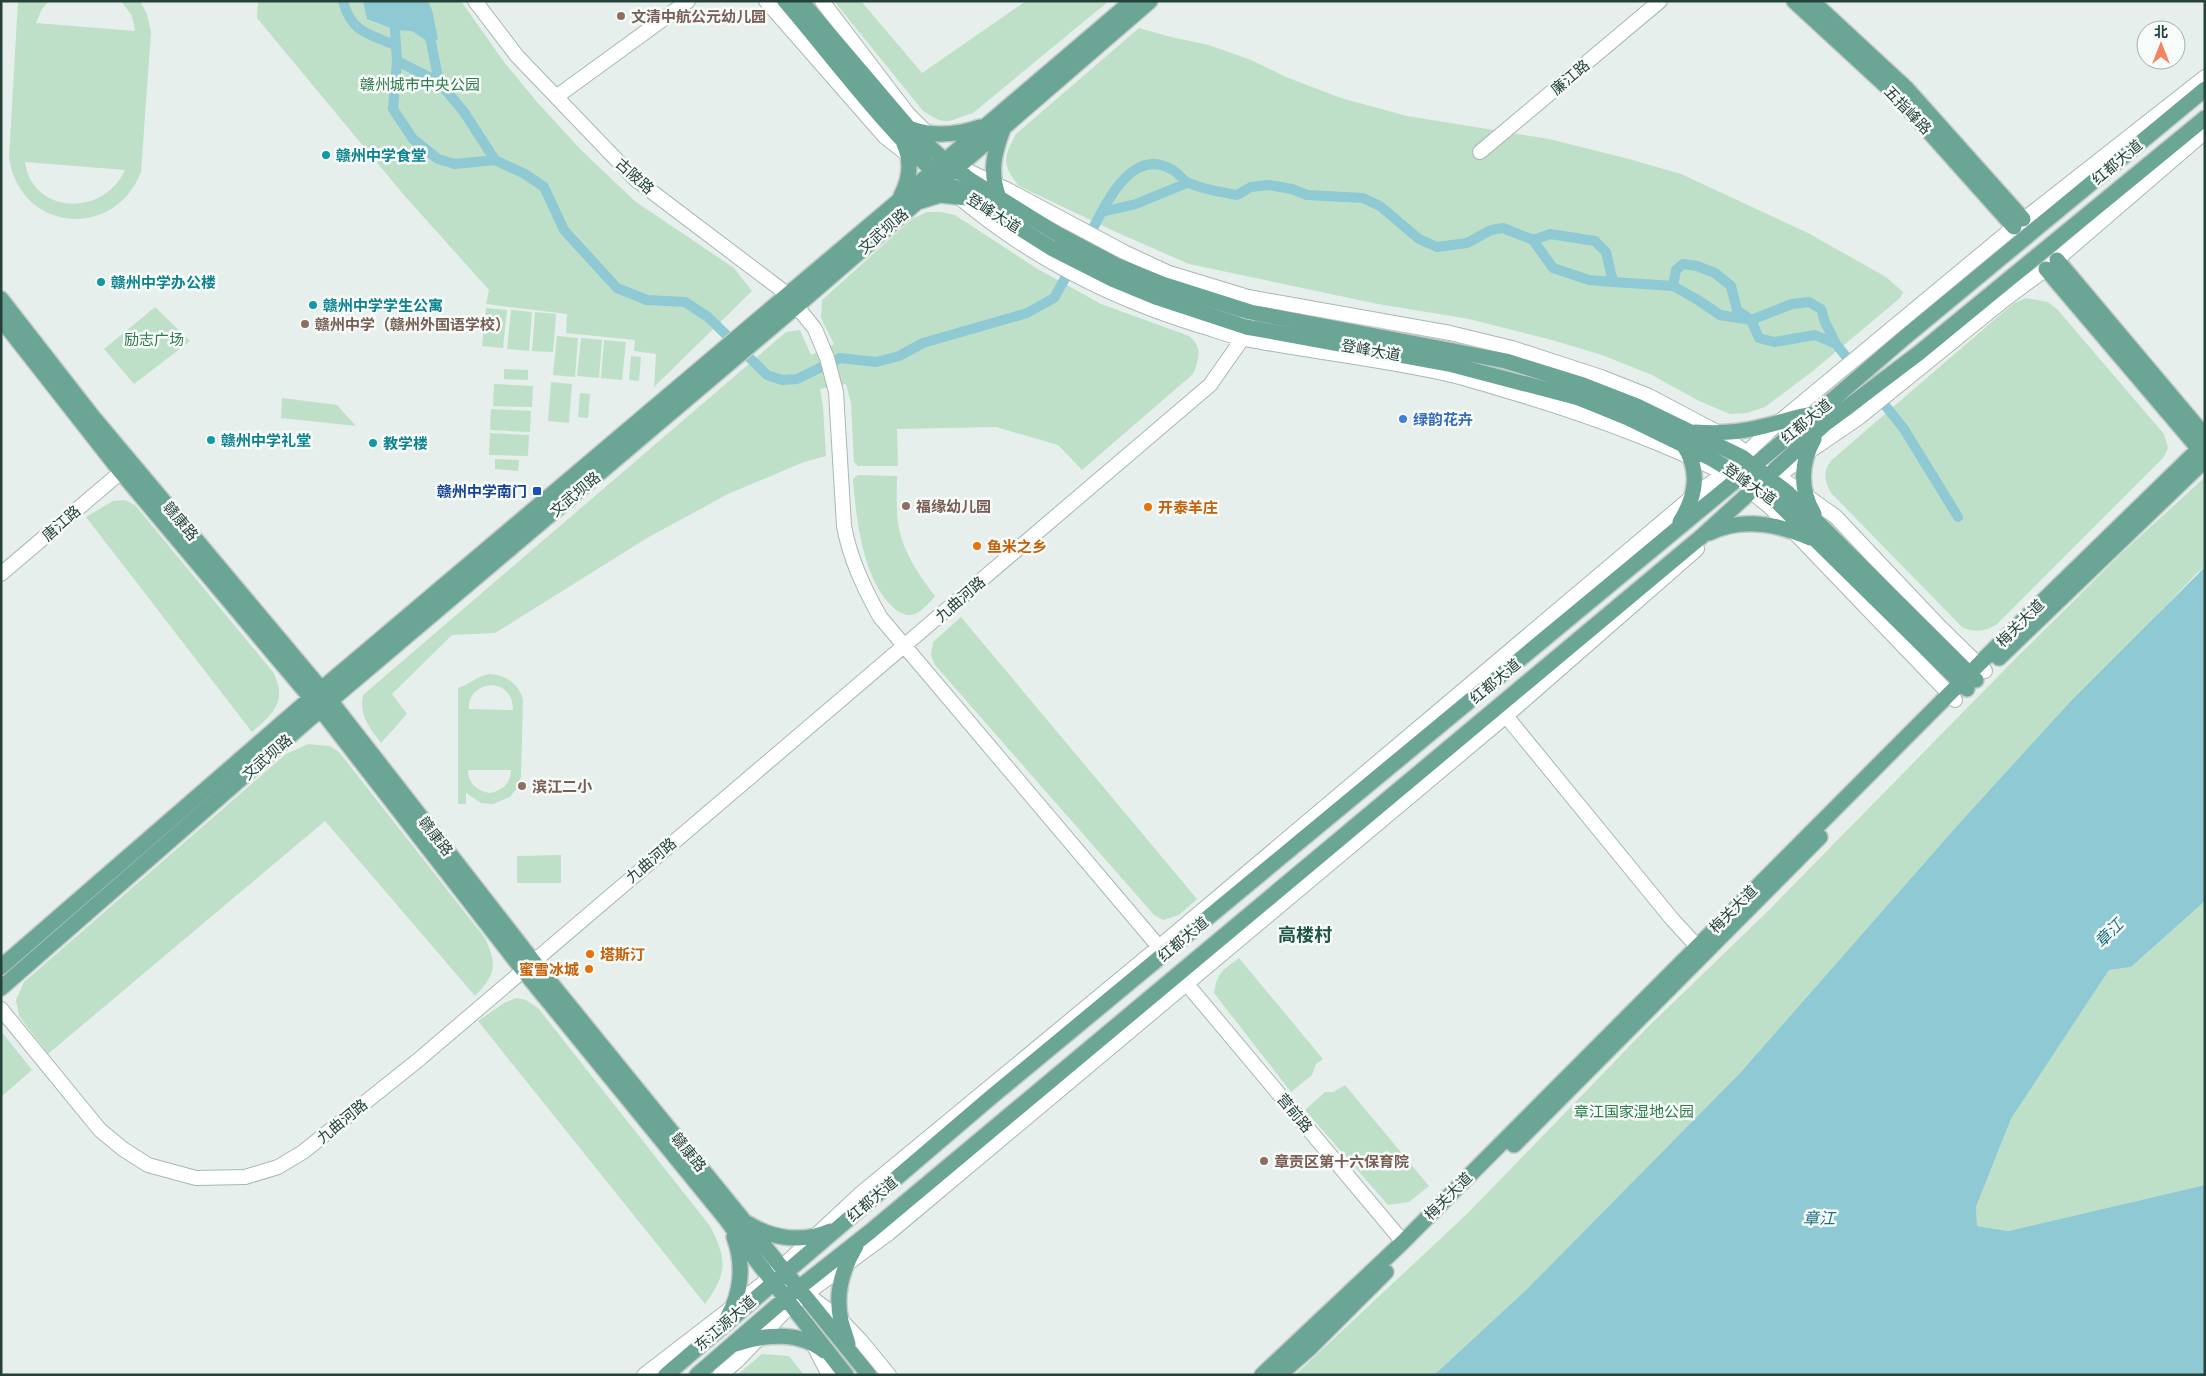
<svg xmlns="http://www.w3.org/2000/svg" width="2206" height="1376" font-family="Montserrat,'Noto Sans SC',sans-serif">
<style>
.green{fill:#bfe0c8;fill-rule:evenodd}
.water{fill:#8ec9d4}
.lines{fill:none;stroke-linecap:round;stroke-linejoin:round}
.canal{stroke:#8ec9d4;stroke-width:10}
.minor-casing{stroke:#a8b8b2;stroke-width:16}
.major-casing{stroke:#c2cac8;stroke-width:18}
.minor{stroke:#fff;stroke-width:14}
.major{stroke:#6aa596;stroke-width:15}
.education-dot{fill:#8d6e63;stroke:#f7fbf9;stroke-width:2}
.culture-dot{fill:#0f9aa8;stroke:#f7fbf9;stroke-width:2}
.shop-dot{fill:#3f7fe0;stroke:#f7fbf9;stroke-width:2}
.transit-dot{fill:#1a4fb4;stroke:#f7fbf9;stroke-width:2}
.food-dot{fill:#e8710a;stroke:#f7fbf9;stroke-width:2}
.labels{text-anchor:middle;dominant-baseline:central;stroke-width:5;stroke-linejoin:round;paint-order:stroke}
.education-label{font-size:15px;font-weight:bold;fill:#785e54;stroke:#f7fbf9;text-anchor:start}
.street-label{font-size:15px;fill:#24423a;stroke:#f7fbf9}
.park-label{font-size:15px;fill:#2d7a4b;stroke:#f7fbf9}
.culture-label{font-size:15px;font-weight:bold;fill:#0d838f;stroke:#f7fbf9;text-anchor:start}
.shop-label{font-size:15px;font-weight:bold;fill:#366cbe;stroke:#f7fbf9;text-anchor:start}
.transit-label{font-size:15px;font-weight:bold;fill:#164399;stroke:#f7fbf9;text-anchor:end}
.food-label{font-size:15px;font-weight:bold;fill:#c56008;stroke:#f7fbf9;text-anchor:start}
.water-label{font-size:16px;font-style:italic;fill:#1c6f80;stroke:#f7fbf9}
.quarter-label{font-size:18px;font-weight:bold;fill:#1f5548;stroke:#f7fbf9}
</style>
<rect width="100%" height="100%" fill="#e6efeb"/>
<path class="green" d="M18 1H49L42 9 36 23 135 31 132 16 121 1H140L147 14 151 32 141 172C114 241 20 232 9 158ZM25 162 125 170C103 218 32 214 25 162Z
M258 1H461L504 62 537 102 582 151 636 202 734 268 752 291 654 387 656 354 634 351 635 340 566 333 567 314 486 304 489 290 403 194 257 18Z
M834 1H861L922 73 1026 1H1109L973 113C948 120 949 128 923 111Z
M1139 28 1171 37 1209 45 1251 60 1286 77 1341 98 1407 116 1549 139 1629 159 1681 174 1808 233 1886 277 1903 292 1900 298 1813 371 1765 407 1747 413 1730 414 1699 401 1652 375 1602 355 1552 340 1469 319 1378 304 1189 264 1116 232 1019 186C1002 165 1003 158 1016 134Z
M927 212H941L955 215 1036 268 1101 304 1189 336C1203 347 1199 359 1193 374L1082 470 1058 445 996 427 897 429 898 466H858L854 462 851 403 846 384 820 389 823 406 826 456 804 462 728 494 647 538 495 633 452 635 392 694 407 714 381 743C369 727 359 716 363 695L786 332 800 330 811 355 834 344 821 318 822 300 912 219Z
M2026 298 2048 302 2057 309 2164 434 2168 448 2163 458 1996 625C1985 632 1975 632 1963 628L1831 493C1824 480 1822 469 1834 458L2001 314 2013 304Z
M155 307 190 341 134 384 104 349Z
M486 308 507 310 503 348 482 346Z
M511 310 532 312 529 351 507 349Z
M535 312 556 314 553 352 532 351Z
M557 336 578 338 575 377 553 375Z
M581 338 602 340 599 378 577 376Z
M604 340 626 342 622 380 601 378Z
M631 356 641 357 639 381 629 380Z
M504 369 528 370V380L504 379Z
M551 382 572 384 569 423 548 421Z
M494 384 533 386 532 407 493 406Z
M580 393 590 394 588 418 578 417Z
M282 398 337 405 356 426 281 418Z
M491 409 531 411 530 432 490 430Z
M490 433 529 435 528 456 489 455Z
M495 459 519 460 518 471 495 469Z
M858 475 897 476C897 491 896 508 898 523 902 551 919 575 935 596 930 602 922 611 915 614 907 617 900 613 894 608 863 581 856 519 853 479Z
M2205 477V567L2197 573 1956 827 1740 1073 1526 1290 1434 1375H1295L1469 1212 1649 1026 1768 911 2018 656 2123 552Z
M125 500 135 505 273 672C288 701 273 714 252 732L86 517 113 501Z
M961 617 1197 899 1179 915 1163 920 1154 915 935 665 931 655 933 642Z
M490 674C507 675 518 684 523 699L521 777 517 788 510 797 493 804 481 803 466 793V804H458V688C470 684 477 676 490 674ZM492 685C506 687 513 696 513 710L469 709C468 695 478 686 492 685ZM468 770H511C511 783 502 791 490 793 477 791 468 783 468 770Z
M308 744 330 746 339 752 485 938C498 966 495 975 475 996L325 821 48 1054 19 1016 16 1000 24 982 286 754Z
M561 855V883H517V856Z
M2205 901V1185L2008 1231 1977 1226 1976 1207 2011 1119 2109 970 2131 967Z
M1239 958 1323 1059 1316 1064 1312 1075 1291 1092 1214 993C1217 973 1223 970 1239 958Z
M516 998 526 1000 538 1008 710 1226C727 1259 728 1273 705 1304L478 1021 504 1003Z
M1 1031 32 1070 1 1097Z
M1345 1085 1429 1186 1409 1202 1388 1205 1305 1110 1325 1092H1333Z
M762 1354 789 1356 804 1375H737Z"/>
<path class="water" d="M363 1H428L432 10 438 39 430 43 412 31 396 30 367 19Z
M2205 567V901L2131 967 2109 970 2011 1119 1976 1207 1977 1226 2008 1231 2205 1185V1375H1434L1526 1290 1740 1073 1956 827 2071 701Z"/>
<g class="lines">
<path class="canal" d="M343 1C351 32 368 34 395 45
M396 1 395 31 397 61 393 109 413 139 438 159 455 164 495 160 525 174 544 187 564 230 617 288 647 300 685 302 708 317 767 375 782 380 797 379 840 358 876 362 899 356 923 343 1027 313 1054 298 1072 266
M424 31 430 37 439 82
M397 61 439 82 464 112 495 160
M1102 212 1136 204 1187 183
M1088 238C1103 210 1129 146 1171 169 1178 172 1182 180 1189 183 1204 190 1221 192 1237 195L1251 187 1269 185 1292 189 1307 195 1363 198 1380 206 1419 239 1437 247 1467 243 1491 230 1503 228 1533 240 1550 234 1595 241 1606 252 1613 282 1673 286 1676 270 1683 264 1697 266 1715 273 1731 286 1737 310 1751 320 1759 338 1774 342 1815 335 1836 344 1904 429 1958 517
M1533 240 1553 268 1589 280 1613 282
M1673 286 1698 300 1720 315 1751 320 1792 304 1809 302 1821 309 1825 322 1836 344"/>
<defs>
<path id="minor" d="M475 1 517 56 635 179 787 294 815 329 827 358 836 392 844 526C850 559 864 588 880 617L1159 947
M766 1 885 137 912 158
M822 1 908 114 930 136
M556 97 688 1
M1480 152 1660 1
M962 168 1008 190 1124 252 1169 273 1248 297 1450 333 1512 348 1601 377 1649 396 1717 432 1754 458
M954 193C1025 254 1107 297 1198 325 1213 329 1229 336 1246 339 1312 352 1381 359 1447 374 1469 379 1490 386 1511 392 1585 414 1657 440 1726 474
M1771 471 1835 516 1940 627 1985 671
M1768 485 1807 453 1857 419 2004 300 2046 269 2205 132
M1748 489 1770 507 1955 700
M1 574 121 472
M1506 716 1672 919 1704 954
M1186 983 1403 1242
M1 1009 100 1130 123 1149 148 1165 196 1178 245 1177 278 1167 303 1152 417 1061 1210 385 1243 338 1252 298
M808 1295 841 1320 861 1341 889 1375
M812 1342 829 1375
M644 1375 770 1278 859 1195 1159 947 1693 496 1725 473 1779 422 2014 227 2205 77
M720 1375 738 1360 791 1305 889 1233 1506 716 1697 549"/>
<path id="major" d="M785 1C836 61 884 127 943 180L1051 248 1112 279 1158 298 1246 327 1449 364 1579 398 1628 418 1712 459 1757 486 1775 500 1967 689
M801 1 909 128 944 160 969 179 1059 235 1116 265 1162 284 1250 312 1506 361 1583 385 1637 406 1742 457 1788 493 1976 680
M1794 1 1898 97 2014 227
M1812 1 1906 88 2023 219
M912 129C935 137 957 135 980 127
M901 196C910 179 912 161 904 144
M999 198C989 172 994 153 1003 129
M921 201 940 195 967 198
M2057 260 2205 436
M2046 269 2204 455
M1 299 93 417 322 690 533 961 869 1375
M1 319 121 472 321 710 523 970 726 1219 759 1264 846 1375
M1695 432C1718 434 1742 432 1765 426 1782 422 1797 416 1815 414
M1814 514C1800 490 1800 464 1814 439
M1680 522C1696 496 1701 471 1683 444
M1709 533C1741 517 1778 524 1810 538
M1999 658 2205 460
M1 967 311 698 896 203C974 135 1053 69 1132 1
M1 988 330 701 798 305 1150 1
M1514 1145 1820 837
M749 1224C773 1239 803 1243 830 1231
M727 1318C742 1293 744 1263 734 1237
M736 1344C764 1334 800 1331 824 1351
M848 1344C846 1336 843 1329 841 1321 835 1295 842 1269 856 1246
M666 1375 990 1098 1816 414 1904 338 2205 89
M697 1375 786 1298 871 1231 1701 537 1825 424 1919 353 2205 118
M1262 1375 1403 1242 2014 629 2205 443
M1279 1375 1310 1348 1386 1272"/>
</defs>
<use href="#minor" class="minor-casing"/>
<use href="#major" class="major-casing"/>
<use href="#minor" class="minor"/>
<use href="#major" class="major"/>
</g>
<g class="education-dot">
<circle cx="621" cy="16" r="5"/>
<circle cx="305" cy="324" r="5"/>
<circle cx="906" cy="506" r="5"/>
<circle cx="522" cy="786" r="5"/>
<circle cx="1264" cy="1161" r="5"/>
</g>
<g class="culture-dot">
<circle cx="326" cy="155" r="5"/>
<circle cx="101" cy="282" r="5"/>
<circle cx="313" cy="305" r="5"/>
<circle cx="211" cy="440" r="5"/>
<circle cx="373" cy="443" r="5"/>
</g>
<circle class="shop-dot" cx="1403" cy="419" r="5"/>
<rect class="transit-dot" x="532" y="486" width="10" height="10" rx="2.5"/>
<g class="food-dot">
<circle cx="1148" cy="507" r="5"/>
<circle cx="977" cy="546" r="5"/>
<circle cx="590" cy="954" r="5"/>
<circle cx="589" cy="969" r="5"/>
</g>
<g class="labels">
<g class="education-label">
<text x="631" y="16">文清中航公元幼儿园</text>
<text x="315" y="324">赣州中学（赣州外国语学校）</text>
<text x="916" y="506">福缘幼儿园</text>
<text x="532" y="786">滨江二小</text>
<text x="1274" y="1161">章贡区第十六保育院</text>
</g>
<g class="street-label">
<text transform="translate(1570 77) rotate(-40)">廉江路</text>
<text transform="translate(1908 110) rotate(46)">五指峰路</text>
<text transform="translate(2117 162) rotate(-40)">红都大道</text>
<text transform="translate(635 176) rotate(42)">古陂路</text>
<text transform="translate(994 213) rotate(32)">登峰大道</text>
<text transform="translate(883 231) rotate(-41)">文武坝路</text>
<text transform="translate(1371 350) rotate(10)">登峰大道</text>
<text transform="translate(1806 421) rotate(-39)">红都大道</text>
<text transform="translate(1750 484) rotate(35)">登峰大道</text>
<text transform="translate(575 494) rotate(-40)">文武坝路</text>
<text transform="translate(181 521) rotate(50)">赣康路</text>
<text transform="translate(61 523) rotate(-41)">唐江路</text>
<text transform="translate(960 599) rotate(-41)">九曲河路</text>
<text transform="translate(2020 623) rotate(-45)">梅关大道</text>
<text transform="translate(1495 681) rotate(-40)">红都大道</text>
<text transform="translate(267 757) rotate(-41)">文武坝路</text>
<text transform="translate(436 836) rotate(52)">赣康路</text>
<text transform="translate(651 860) rotate(-40)">九曲河路</text>
<text transform="translate(1733 909) rotate(-45)">梅关大道</text>
<text transform="translate(1183 939) rotate(-40)">红都大道</text>
<text transform="translate(1295 1113) rotate(50)">营前路</text>
<text transform="translate(342 1121) rotate(-39)">九曲河路</text>
<text transform="translate(689 1152) rotate(51)">赣康路</text>
<text transform="translate(1448 1196) rotate(-45)">梅关大道</text>
<text transform="translate(872 1199) rotate(-40)">红都大道</text>
<text transform="translate(725 1323) rotate(-41)">东江源大道</text>
</g>
<g class="park-label">
<text x="420" y="84">赣州城市中央公园</text>
<text x="154" y="339">励志广场</text>
<text x="1634" y="1111">章江国家湿地公园</text>
</g>
<g class="culture-label">
<text x="336" y="155">赣州中学食堂</text>
<text x="111" y="282">赣州中学办公楼</text>
<text x="323" y="305">赣州中学学生公寓</text>
<text x="221" y="440">赣州中学礼堂</text>
<text x="383" y="443">教学楼</text>
</g>
<g class="shop-label">
<text x="1413" y="419">绿韵花卉</text>
</g>
<g class="transit-label">
<text x="527" y="491">赣州中学南门</text>
</g>
<g class="food-label">
<text x="1158" y="507">开泰羊庄</text>
<text x="987" y="546">鱼米之乡</text>
<text x="600" y="954">塔斯汀</text>
<text x="579" y="969" text-anchor="end">蜜雪冰城</text>
</g>
<g class="water-label">
<text transform="translate(2109 933) rotate(-45)">章江</text>
<text x="1819" y="1218">章江</text>
</g>
<g class="quarter-label">
<text x="1305" y="935">高楼村</text>
</g>
</g>
<rect width="2206" height="1376" fill="none" stroke="#24423a" stroke-width="5"/>
<g transform="translate(2161 45)"><circle r="24" fill="#f7fbf9" stroke="#a3b1ad"/>
<path d="M0-4L9 19L0 12L-9 19Z" fill="#f4845f"/>
<text y="-8" font-size="14" font-weight="bold" text-anchor="middle" fill="#24423a">北</text>
</g>
</svg>
